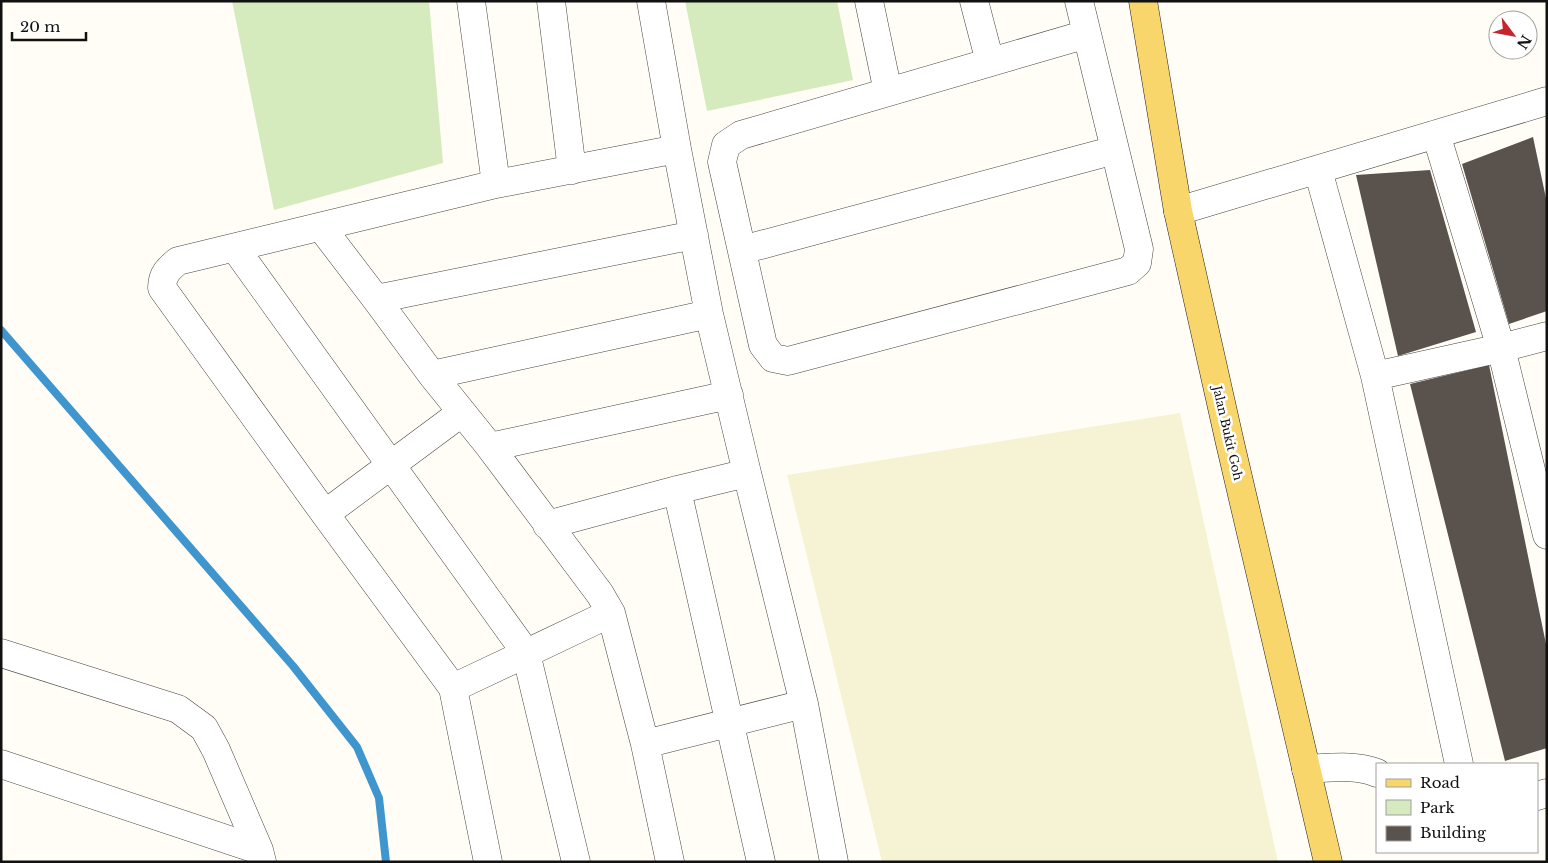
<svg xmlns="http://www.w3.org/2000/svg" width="1548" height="863" font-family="'Libre Baskerville',serif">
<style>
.farmland{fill:#f6f3d4}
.green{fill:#d5ebbd}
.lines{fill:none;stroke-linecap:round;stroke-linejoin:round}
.stream{stroke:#3f96cf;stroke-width:8}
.building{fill:#5a524d}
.minor-casing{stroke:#444;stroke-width:29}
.major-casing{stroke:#222;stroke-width:29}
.minor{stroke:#fff;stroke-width:28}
.major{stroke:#f9d66b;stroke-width:28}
.labels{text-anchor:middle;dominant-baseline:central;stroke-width:5;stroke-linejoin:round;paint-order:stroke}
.street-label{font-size:12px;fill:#111;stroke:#fff}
</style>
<rect width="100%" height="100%" fill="#fffdf5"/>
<path class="farmland" d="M1180 413 1278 862H882L787 475Z"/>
<path class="green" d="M232 1H429L443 163 274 210Z
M685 1H837L853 80 707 111Z"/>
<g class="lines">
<path class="stream" d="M1 330 293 666 357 747 379 798 386 862"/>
</g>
<path class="building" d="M1533 137 1547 203V311L1509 324 1462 164Z
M1430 170 1476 332 1398 356 1356 175Z
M1489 365 1547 649V748L1505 761 1410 384Z"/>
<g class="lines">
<defs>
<path id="minor" d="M471 1 496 184
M551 1 572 170
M651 1 677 149 709 314 747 473 804 704 834 862
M869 1 888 92
M974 1 990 62
M1079 1 1139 249 1137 263 1128 271 788 361 773 358 763 345 722 162 726 145 741 135 1087 34
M1436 134 1501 348 1547 535
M1318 170 1375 376 1459 764
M1178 211 1547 101
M321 227 376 299 432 375 490 447 600 594 611 613 645 744 670 862
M235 248 526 653 576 862
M742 250 1115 150
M376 299 694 235
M432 375 709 314
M1375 376 1501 348 1547 336
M490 447 729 395
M677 490 761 862
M325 514 461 413
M547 525 677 490 747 473
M1 653 178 709 204 728 216 750 259 850 262 862
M453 688 611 613
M645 744 804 704
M1 764 259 850
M1306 769C1329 768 1355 764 1377 773
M1537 796 1547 793
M488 862 453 688 325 514 162 288C162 275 168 269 178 261L496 184 677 149"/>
<path id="major" d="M1143 1 1178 211 1230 443 1328 862"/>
</defs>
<use href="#minor" class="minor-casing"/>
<use href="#major" class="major-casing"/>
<use href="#minor" class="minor"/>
<use href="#major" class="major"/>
</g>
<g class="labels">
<g class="street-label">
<text transform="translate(1228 433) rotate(77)">Jalan Bukit Goh</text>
</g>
</g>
<rect width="1548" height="863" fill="none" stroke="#111111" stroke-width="5"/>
<rect x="1376" y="763" width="162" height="90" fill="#ffffff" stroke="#a0a0a0"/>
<rect x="1386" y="779" width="25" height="8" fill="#f9d66b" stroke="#a0a0a0"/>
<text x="1420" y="788" font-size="15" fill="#111111">Road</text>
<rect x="1386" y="800" width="25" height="15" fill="#d5ebbd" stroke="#a0a0a0"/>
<text x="1420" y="813" font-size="15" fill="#111111">Park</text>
<rect x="1386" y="826" width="25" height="15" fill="#5a524d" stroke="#a0a0a0"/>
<text x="1420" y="838" font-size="15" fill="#111111">Building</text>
<g transform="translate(1513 35) rotate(122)"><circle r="24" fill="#ffffff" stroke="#a0a0a0"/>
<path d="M0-4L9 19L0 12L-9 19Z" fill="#c4262e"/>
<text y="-8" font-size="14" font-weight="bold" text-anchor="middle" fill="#111111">N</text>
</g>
<path d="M12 32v8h74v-8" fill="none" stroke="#111111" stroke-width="2.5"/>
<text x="20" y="32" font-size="15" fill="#111111" stroke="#ffffff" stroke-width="4" paint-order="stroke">20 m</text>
</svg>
